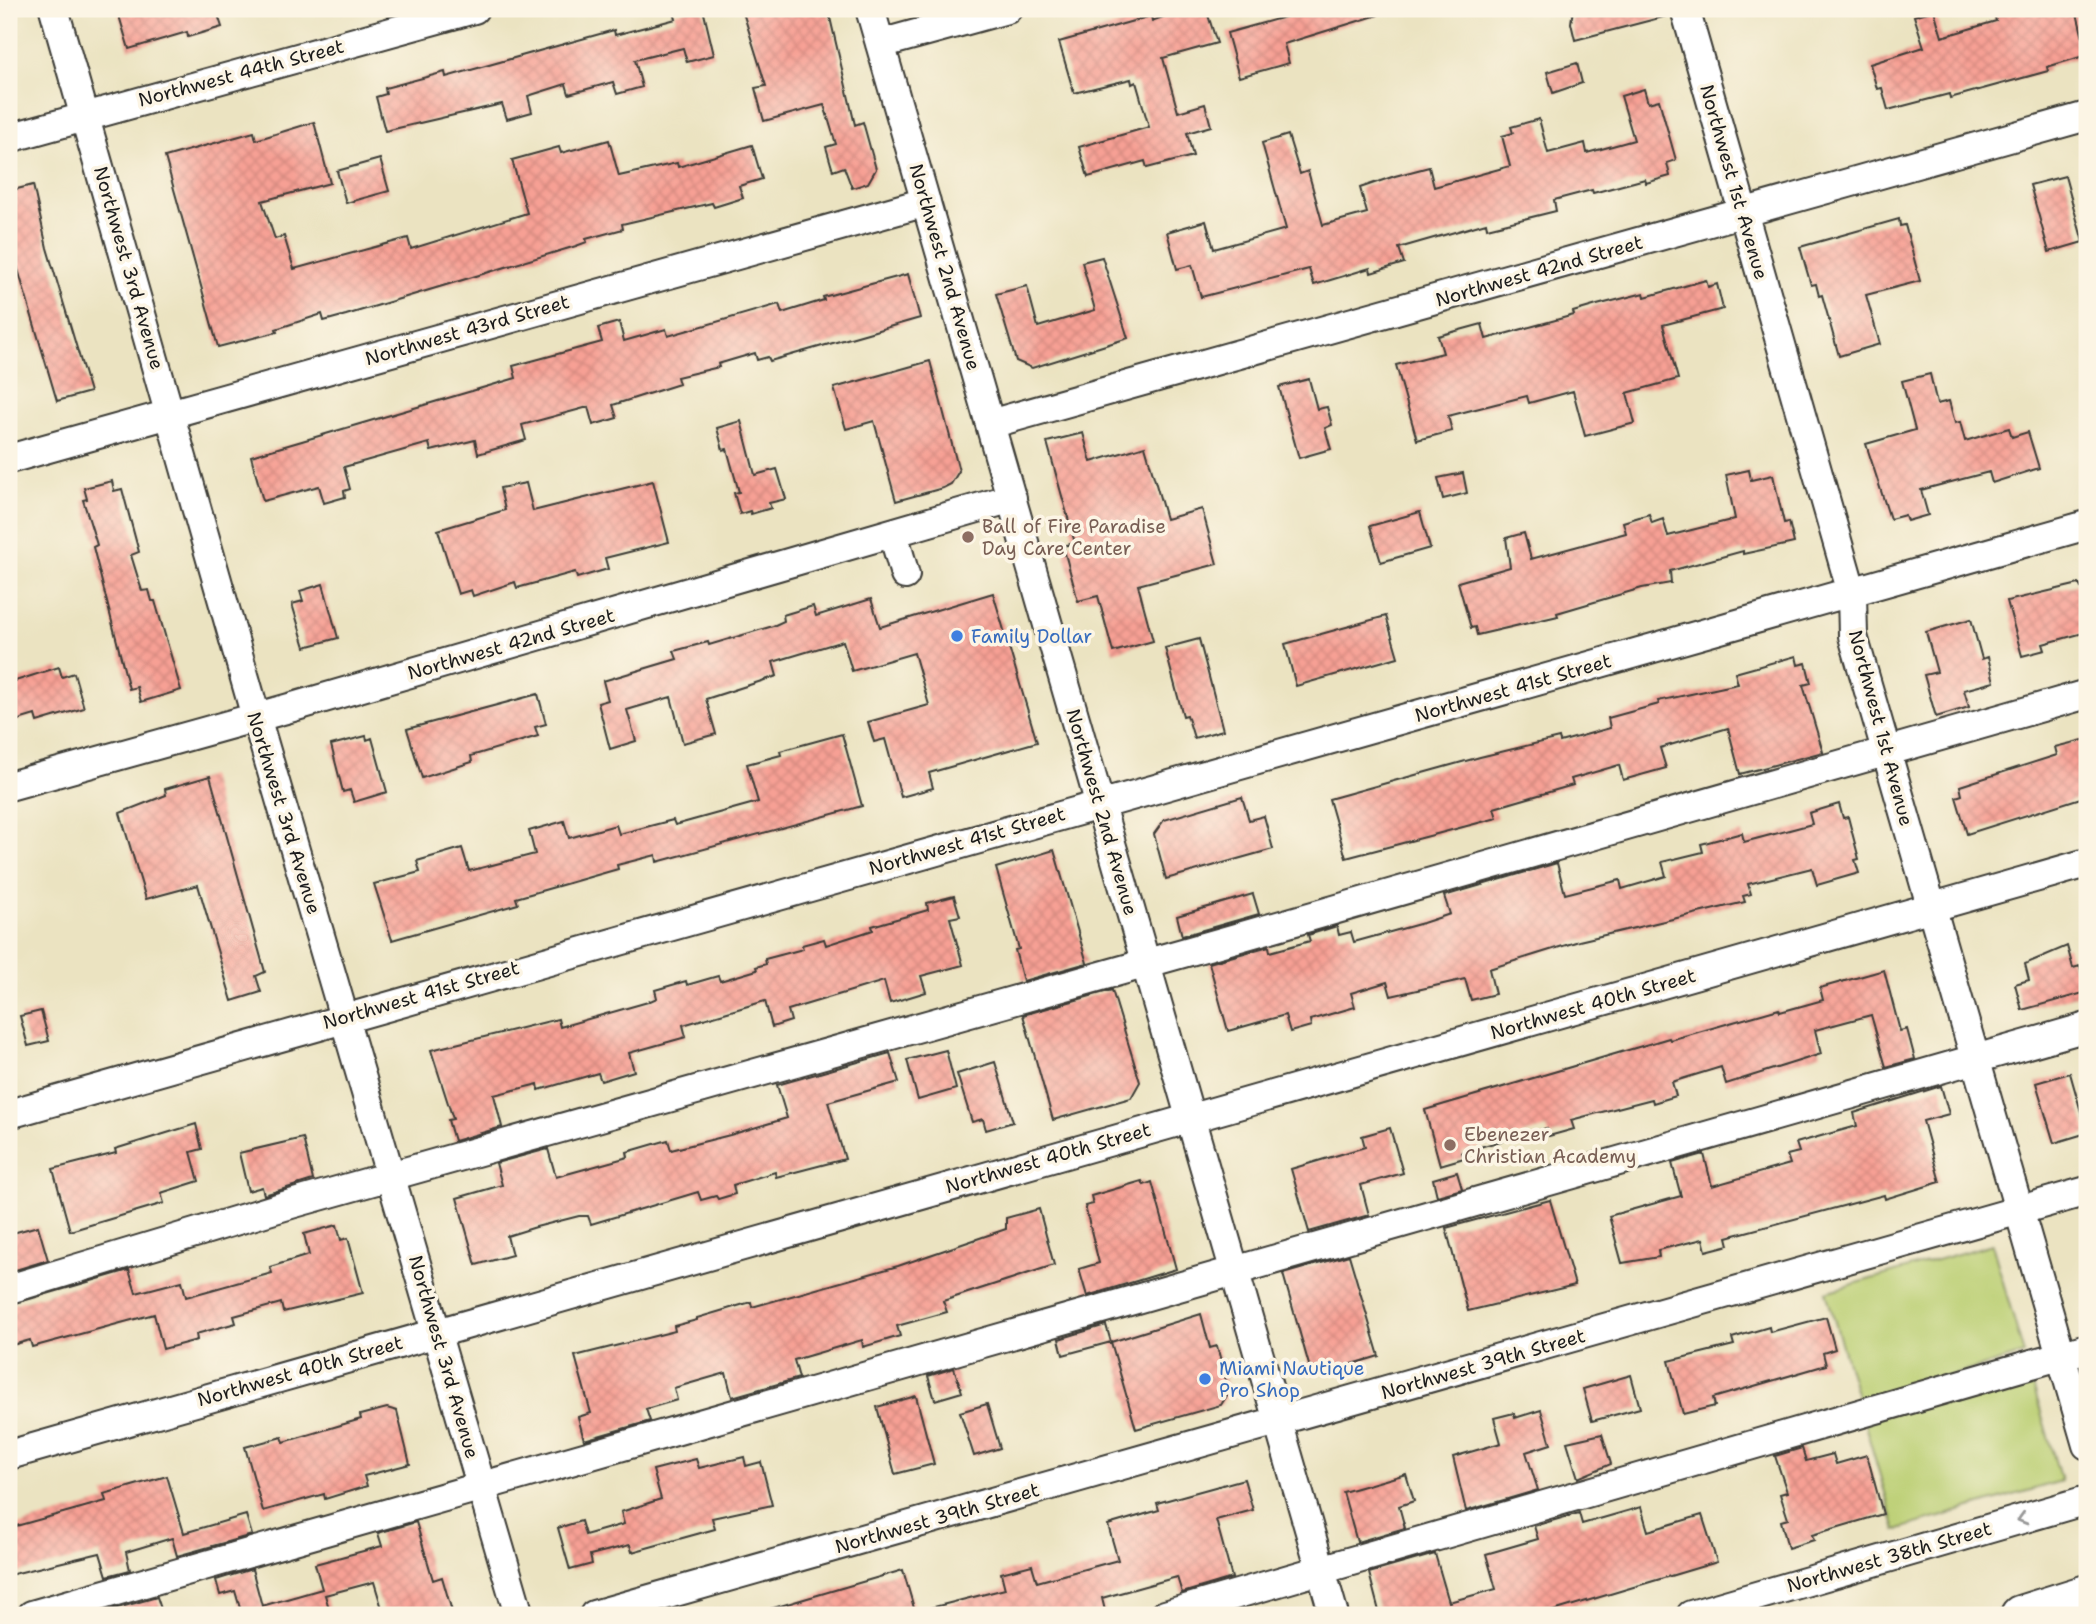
<svg xmlns="http://www.w3.org/2000/svg" width="2096" height="1624" font-family="'Shantell Sans',sans-serif">
<style>
.grass{fill:#bbcf73;stroke:#6c7648;stroke-width:2}
.building{fill:url(#building-cross-hatch)}
.lines{fill:none;stroke-linecap:round;stroke-linejoin:round}
.minor-casing{stroke:#3b3a35;stroke-width:32}
.highway-casing{stroke:#3b3a35;stroke-width:42}
.minor{stroke:#fff;stroke-width:28}
.highway{stroke:#fff;stroke-width:38}
.oneway{stroke:#999}
.education-dot{fill:#8d6e63;stroke:#fcf5e5;stroke-width:2.5}
.shop-dot{fill:#3f7fe0;stroke:#fcf5e5;stroke-width:2.5}
.labels{text-anchor:middle;dominant-baseline:central;stroke-width:7;stroke-linejoin:round;paint-order:stroke}
.street-label{font-size:19px;fill:#1c1c1c;stroke:#fcf5e5}
.education-label{font-size:19px;fill:#785e54;stroke:#fcf5e5;text-anchor:start}
.shop-label{font-size:19px;fill:#366cbe;stroke:#fcf5e5;text-anchor:start}
</style>
<defs>
<pattern id="building-cross-hatch" width="8" height="8" patternUnits="userSpaceOnUse" patternTransform="scale(1.75)"><rect width="8" height="8" fill="#f7a094"/><path d="M0 0l8 8M0 8l8-8" fill="none" stroke="#d3897f"/></pattern>
</defs>
<rect width="100%" height="100%" fill="#fcf5e5"/>
<filter id="ink" filterUnits="userSpaceOnUse"><feTurbulence type="fractalNoise" baseFrequency=".0143" numOctaves="2"/><feDisplacementMap in="SourceGraphic" scale="14" xChannelSelector="R" yChannelSelector="G"/><feConvolveMatrix kernelMatrix="1 2 1 2 8 2 1 2 1" color-interpolation-filters="sRGB"/></filter>
<filter id="wash" filterUnits="userSpaceOnUse"><feTurbulence type="fractalNoise" baseFrequency=".00686" numOctaves="4" result="noise"/><feDisplacementMap in="SourceGraphic" scale="28" xChannelSelector="R" yChannelSelector="G"/><feGaussianBlur stdDeviation="1.57" result="paint"/><feColorMatrix in="noise" values="0 0 0 0 0 0 0 0 0 0 0 0 0 0 0 0 0 1.4 0 .05"/><feComposite in="paint" operator="in"/></filter>
<g filter="url(#wash)">
<rect width="100%" height="100%" fill="#ebe3c1"/>
<path class="grass" d="M1992 1244 2024 1354 1859 1403 1826 1292Z
M2029 1371 2061 1481 1896 1530 1863 1418Z"/>
<g id="blocks">
<path class="building" d="M117 9H216L222 27 188 37 187 32 129 49Z
M689 9H703L714 55 687 62 683 48 635 60 642 87 617 94 613 82 569 94 566 84 528 96 532 112 507 119 502 104 385 131 376 97 386 94 385 88 445 72 446 77 614 30 615 35 676 19 674 13Z
M742 9H828L855 125 863 122 876 169 868 183 852 188 844 167 833 171 826 147 836 144 824 105 764 121 755 88 766 86Z
M1185 9H1206L1217 43 1163 58 1178 112 1205 104 1211 126 1187 133 1193 156 1147 168 1145 161 1088 177 1079 147 1149 127 1136 82 1132 84 1131 79 1074 93 1059 42 1151 16 1152 21Z
M1286 9H1377L1378 15 1284 44 1289 63 1239 77 1227 33 1288 16Z
M1573 9H1666L1667 16 1575 40 1571 23Z
M1993 9H2076L2087 55 2047 67 2048 71 1950 98 1949 94 1888 110 1882 88 1877 89 1870 64 1924 47 1914 16 1934 10 1942 37 1996 21Z
M1577 63 1582 83 1553 93 1547 72Z
M1644 89 1648 103 1659 100 1676 160 1667 163 1670 176 1646 183 1645 179 1593 193 1592 190 1554 200 1556 211 1487 228 1486 223 1399 248 1404 263 1371 273 1370 268 1314 285 1309 269 1201 297 1192 265 1177 269 1167 232 1206 221 1214 249 1286 229 1262 143 1288 135 1300 174 1308 171 1323 225 1367 213 1360 188 1395 176 1429 167 1434 187 1510 166 1502 136 1513 133 1511 127 1539 119 1548 153 1585 143 1587 153 1634 140 1621 96Z
M314 122 330 183 262 201 275 239 284 236 294 269 408 238 411 249 527 213 512 160 559 147 561 153 609 140 619 176 677 163 678 167 752 145 762 179 739 186 743 198 714 207 712 203 622 224 623 229 586 239 587 242 576 246 346 315 324 321 322 314 276 329 277 332 218 347 165 157 254 132 256 140Z
M380 159 389 191 346 203 337 171Z
M2065 176 2083 242 2049 252 2030 185Z
M33 185 47 248 90 392 57 401 9 239V191Z
M1899 219 1900 226 1905 225 1920 281 1866 295 1880 344 1839 356 1822 295 1819 296 1816 284 1811 285 1800 247Z
M1102 257 1128 338 1032 368 1016 361 996 294 1027 286 1038 327 1095 310 1082 262Z
M908 274 920 318 770 361 768 357 757 360 755 353 718 364 719 367 677 377 679 384 613 405 617 418 593 425 588 407 522 425 526 440 478 454 475 440 431 451 429 443 344 467 350 489 344 491 345 497 324 503 319 486 263 501 251 456 516 378 513 366 602 342 598 328 619 322 624 341 666 329 668 336 779 304 782 313 824 300 823 297Z
M1706 280 1708 287 1717 284 1723 309 1663 325 1678 379 1627 393 1635 423 1585 436 1573 391 1529 403 1527 396 1448 416 1452 431 1417 440 1396 365 1443 353 1438 336 1482 324 1486 339 1574 315 1573 312 1597 305 1644 293 1645 297Z
M930 361 959 471 951 484 943 488 896 501 874 421 846 429 834 388Z
M1930 374 1937 404 1949 401 1955 423 1960 422 1965 441 2009 428 2012 437 2028 432 2039 468 1992 483 1989 472 1921 490 1928 515 1907 521 1905 515 1890 519 1866 444 1915 430 1902 381Z
M1309 379 1317 409 1327 407 1332 425 1325 428 1331 449 1299 458 1279 387Z
M741 421 755 475 777 469 786 499 769 503 771 508 751 514 750 511 740 514 734 493 739 492 727 449 723 450 717 428Z
M1083 433 1091 462 1145 446 1166 519 1202 509 1217 564 1138 585 1153 641 1113 652 1098 596 1078 601 1063 546 1075 543 1047 442Z
M1749 470 1751 480 1773 475 1784 523 1789 522 1794 543 1743 554V551L1670 571 1671 583 1642 588 1557 613 1558 616 1477 635 1475 627 1471 628 1458 582 1510 567 1506 538 1524 533 1531 559 1626 533 1623 522 1649 514 1652 523 1663 519 1668 536 1735 519 1726 475Z
M1463 473 1467 493 1443 499 1438 478Z
M112 481 114 491 122 489 139 552 131 555 142 591 149 590 152 601H155L181 690 141 702 137 687 129 689 93 547 97 545 83 500 87 499 84 488Z
M653 481 669 542 605 558 608 569 577 578 575 572 517 588 515 582 473 596 471 590 458 594 438 530 505 510 500 488 526 483 533 511Z
M1420 512 1430 548 1381 562 1370 526Z
M323 584 338 638 305 647 292 604 303 601 300 591Z
M2079 584 2081 588 2087 586V632L2043 644 2045 650 2022 656 2007 601Z
M993 593 1037 742 929 773 933 788 901 797 885 739 874 742 868 722 929 705 914 653 852 671 843 641 773 662 777 676 706 699 716 734 683 743 671 697 627 710 636 741 610 749 598 703 608 700 603 681 677 659 674 651 708 642 709 645 773 626 784 621 783 615 813 606 816 616 871 599 880 627Z
M1386 616 1398 657 1296 686 1285 644Z
M1971 619 1982 659 1988 657 1994 682 1964 690 1969 707 1936 717 1924 675 1937 672 1926 632Z
M1199 639 1223 730 1194 738 1187 715 1183 716 1165 648Z
M1796 656 1798 665 1806 663 1811 683 1803 685 1823 752 1740 774 1728 728 1660 748 1666 768 1623 780 1619 765 1571 779 1573 785 1494 808 1497 818 1346 858 1329 799 1480 757 1559 738 1560 742 1610 728 1608 718 1659 704 1658 701 1738 684 1735 673Z
M59 667 62 677 74 673 84 708 37 722 35 715 9 723V683Z
M538 694 546 724 535 727 538 736 471 756 472 762 422 778 407 729Z
M842 734 862 806 657 862 656 855 617 865 618 869 516 898 518 904 392 940 374 884 420 872 417 861 462 848 469 871 535 854 529 831 564 821 569 838 616 825 619 834 673 820 675 825 758 802 747 764 781 755 780 751Z
M366 736 367 740 372 738 387 792 354 802 350 790 343 792 331 745Z
M2087 739V796L1967 834 1956 797 1962 795 1960 786 2057 755 2055 747Z
M210 776 265 972 256 976 261 992 232 1001 198 885 146 899 120 813 166 795 165 789Z
M1242 797 1249 820 1264 816 1273 849 1166 879 1154 834 1164 820Z
M1839 804 1843 818 1848 817 1859 859 1855 860 1859 873 1817 885 1812 868 1748 884 1751 894 1743 896 1745 902 1579 941 1489 969 1495 994 1471 1000 1465 979 1391 996 1387 982 1351 993 1355 1007 1310 1020 1311 1026 1290 1032 1285 1015 1228 1031 1209 963 1269 946 1270 952 1310 941 1308 935 1337 926 1339 935 1351 932 1354 942 1423 923 1450 914 1444 896 1557 863 1565 894 1620 880 1622 889 1666 876 1662 862 1703 852 1701 844 1742 833 1744 842 1812 824 1809 813Z
M1054 850 1087 963 1023 981 1015 950 1019 949 996 868Z
M1253 894 1259 914 1182 936 1177 916Z
M954 896 960 916 950 918 963 965 921 976 926 992 890 1003 884 981 788 1010 791 1021 772 1027 765 1001 683 1025 686 1037 629 1053 634 1071 601 1081 598 1073 539 1090 538 1084 494 1095 502 1127 454 1141 448 1120 453 1119 431 1050 558 1019 560 1027 648 1002 657 998 655 990 686 981 687 985 718 976 720 981 757 970 756 967 766 964 765 959 803 949 802 945 824 939 826 945 873 930 872 926 928 910 927 903Z
M2067 946 2073 968 2080 966 2087 992 2022 1010 2015 984 2029 980 2025 964Z
M1884 970 1900 1031 1907 1029 1915 1059 1886 1067 1871 1015 1815 1030 1821 1054 1726 1084 1721 1067 1672 1082 1676 1096 1653 1103 1652 1099 1571 1120 1574 1129 1549 1136 1547 1128 1462 1152 1464 1158 1440 1165 1425 1110 1669 1038 1670 1040 1779 1009 1780 1012 1823 1000 1820 988Z
M1112 990 1140 1082 1131 1098 1053 1120 1023 1015Z
M41 1011 49 1041 28 1046 20 1016Z
M946 1050 956 1089 918 1100 907 1060Z
M890 1053 899 1082 828 1102 845 1159 776 1177 775 1172 733 1185 735 1194 718 1199 716 1196 701 1200 698 1192 591 1224 588 1216H579L536 1227 507 1236 512 1255 476 1265 457 1198 502 1185 496 1163 548 1149 556 1177 628 1157 627 1152 668 1140 671 1150 730 1135 787 1118 777 1085Z
M995 1062 1013 1122 986 1130 983 1119 972 1122 957 1074Z
M2070 1073 2087 1133 2054 1143 2036 1083Z
M1941 1086 1949 1114 1923 1121 1940 1182 1885 1199 1884 1195 1727 1237 1729 1245 1706 1251 1703 1239 1658 1250 1659 1257 1622 1263 1609 1216 1681 1196 1672 1163 1704 1154 1712 1186 1790 1164 1787 1155 1799 1152 1796 1143 1857 1126 1854 1113Z
M196 1124 202 1149 191 1152 199 1181 161 1193 164 1203 70 1231 53 1169 116 1153 115 1149Z
M1390 1128 1403 1173 1361 1185 1369 1215 1309 1232 1291 1169 1365 1147 1362 1136Z
M303 1138 313 1180 264 1195 262 1187 248 1191 239 1153Z
M1457 1172 1462 1189 1437 1196 1433 1179Z
M1142 1181 1144 1185 1152 1182 1176 1269 1087 1296 1079 1269 1099 1263 1085 1206 1093 1204 1091 1196Z
M1550 1200 1575 1285 1468 1311 1446 1228Z
M1039 1209 1054 1265 943 1301 947 1312 897 1326 900 1336 863 1347 862 1340 794 1360 799 1378 732 1397 726 1373 674 1388 677 1400 646 1409 650 1421 584 1440 578 1417 591 1413 575 1356 675 1331 674 1326 697 1320V1318L751 1302 752 1307 898 1266 1006 1229V1218Z
M337 1225 341 1240 348 1238 363 1293 283 1312 281 1303 234 1316 236 1323 196 1334 197 1340 163 1349 154 1314 32 1347 30 1340 9 1346V1305L129 1270 136 1293 182 1281 186 1297 272 1273 270 1267 309 1255 304 1234Z
M38 1226 48 1260 9 1272V1234Z
M1349 1255 1379 1356 1323 1373 1309 1365 1283 1274Z
M1201 1314 1210 1348 1217 1346 1229 1392 1221 1405 1136 1429 1111 1342Z
M1826 1317 1835 1349 1823 1353 1826 1365 1713 1398 1715 1406 1683 1414 1669 1361 1734 1345 1732 1338 1769 1327 1770 1332Z
M1106 1325 1111 1342 1063 1355 1059 1339Z
M954 1368 962 1392 935 1400 928 1376Z
M1631 1375 1640 1408 1592 1421 1583 1389Z
M916 1396 934 1464 895 1474 877 1407Z
M987 1404 1000 1448 974 1456 960 1412Z
M387 1408 397 1411 410 1464 364 1476 367 1486 325 1499 324 1494 263 1511 245 1447 282 1437 284 1442 361 1419 360 1415Z
M1541 1410 1551 1444 1526 1452 1538 1490 1466 1511 1453 1457 1501 1443 1494 1418 1514 1413 1515 1418Z
M1602 1434 1611 1464 1578 1478 1567 1442Z
M1802 1448 1806 1461 1833 1454 1836 1464 1867 1455 1883 1514 1812 1535 1814 1540 1788 1548 1781 1521 1788 1519 1780 1494 1787 1492 1775 1456Z
M744 1457 746 1466 761 1462 772 1505 712 1518 715 1529 632 1552 630 1545 590 1555 592 1564 570 1570 558 1528 581 1521 585 1535 624 1524 621 1512 661 1499 653 1470 696 1459 699 1468Z
M1406 1474 1414 1501 1399 1506 1405 1528 1357 1542 1343 1492Z
M167 1476 184 1533 246 1515 252 1535 177 1556 172 1538 126 1552 130 1570 107 1576 100 1553 9 1575V1528L106 1501 104 1494Z
M1244 1479 1253 1510 1216 1520 1232 1578 1182 1593 1177 1577 1102 1598 1106 1615H931L930 1608 1005 1589 1001 1573 1032 1565 1037 1582 1118 1560 1108 1525 1159 1510 1157 1503Z
M1641 1507 1648 1531 1702 1515 1717 1562 1540 1615H1380L1369 1573 1435 1554 1449 1602 1496 1589 1486 1554 1538 1539 1534 1526 1579 1513 1582 1524Z
M416 1522 433 1580 442 1577 453 1615H384L374 1582 325 1595 331 1615H242L235 1591 220 1595 216 1580 252 1569 262 1606 322 1589 315 1564 382 1546 378 1533Z
M903 1570 916 1615H771L770 1609Z
M157 1597 163 1615H92Z"/>
</g>
</g>
<g filter="url(#ink)">
<use href="#blocks" fill-opacity="0" stroke="#3b3a35" stroke-width="2"/>
<g class="lines">
<defs>
<path id="minor" d="M54 9 256 717 519 1615
M870 9 1334 1615
M1685 9 1852 593 1853 636 2087 1445
M880 44 1007 9
M9 138 474 9
M990 424 2087 116
M9 459 926 202
M893 533 905 575
M9 786 293 707 1012 498
M9 1114 2087 525
M9 1289 291 1204 1222 942 2087 694
M9 1455 2087 863
M32 1615 2087 1027
M594 1615 2087 1191
M1165 1615 2087 1348
M1691 1615 2087 1500"/>
<path id="highway" d="M2020 1615 2087 1594"/>
</defs>
<use href="#minor" class="minor-casing"/>
<use href="#highway" class="highway-casing"/>
<use href="#minor" class="minor"/>
<use href="#highway" class="highway"/>
</g>
<defs><path id="oneway-chevron" d="M-2-3.5L2.5 0L-2 3.5" fill="none" stroke-width="1.6" stroke-linecap="round" stroke-linejoin="round" transform="scale(1.75)"/></defs>
<use class="oneway" href="#oneway-chevron" transform="translate(2022 1519) rotate(164)"/>
</g>
<g class="education-dot">
<circle cx="968" cy="537" r="7"/>
<circle cx="1450" cy="1145" r="7"/>
</g>
<g class="shop-dot">
<circle cx="957" cy="636" r="7"/>
<circle cx="1205" cy="1379" r="7"/>
</g>
<g class="labels">
<g class="street-label">
<text transform="translate(241 73) rotate(-15)">Northwest 44th Street</text>
<text transform="translate(1734 182) rotate(74)">Northwest 1st Avenue</text>
<text transform="translate(945 267) rotate(74)">Northwest 2nd Avenue</text>
<text transform="translate(129 268) rotate(74)">Northwest 3rd Avenue</text>
<text transform="translate(1539 271) rotate(-16)">Northwest 42nd Street</text>
<text transform="translate(467 330) rotate(-16)">Northwest 43rd Street</text>
<text transform="translate(511 644) rotate(-16)">Northwest 42nd Street</text>
<text transform="translate(1513 688) rotate(-16)">Northwest 41st Street</text>
<text transform="translate(1881 728) rotate(75)">Northwest 1st Avenue</text>
<text transform="translate(1102 812) rotate(74)">Northwest 2nd Avenue</text>
<text transform="translate(284 813) rotate(73)">Northwest 3rd Avenue</text>
<text transform="translate(967 841) rotate(-16)">Northwest 41st Street</text>
<text transform="translate(421 995) rotate(-16)">Northwest 41st Street</text>
<text transform="translate(1593 1004) rotate(-16)">Northwest 40th Street</text>
<text transform="translate(1048 1158) rotate(-16)">Northwest 40th Street</text>
<text transform="translate(444 1357) rotate(74)">Northwest 3rd Avenue</text>
<text transform="translate(1483 1364) rotate(-16)">Northwest 39th Street</text>
<text transform="translate(300 1371) rotate(-16)">Northwest 40th Street</text>
<text transform="translate(937 1518) rotate(-16)">Northwest 39th Street</text>
<text transform="translate(1889 1557) rotate(-16)">Northwest 38th Street</text>
</g>
<g class="education-label">
<text x="982" y="526">Ball of Fire Paradise<tspan x="982" dy="22">Day Care Center</tspan></text>
<text x="1464" y="1134">Ebenezer<tspan x="1464" dy="22">Christian Academy</tspan></text>
</g>
<g class="shop-label">
<text x="971" y="636">Family Dollar</text>
<text x="1219" y="1368">Miami Nautique<tspan x="1219" dy="22">Pro Shop</tspan></text>
</g>
</g>
<rect width="2096" height="1624" fill="none" stroke="#fcf5e5" stroke-width="35"/>
</svg>
